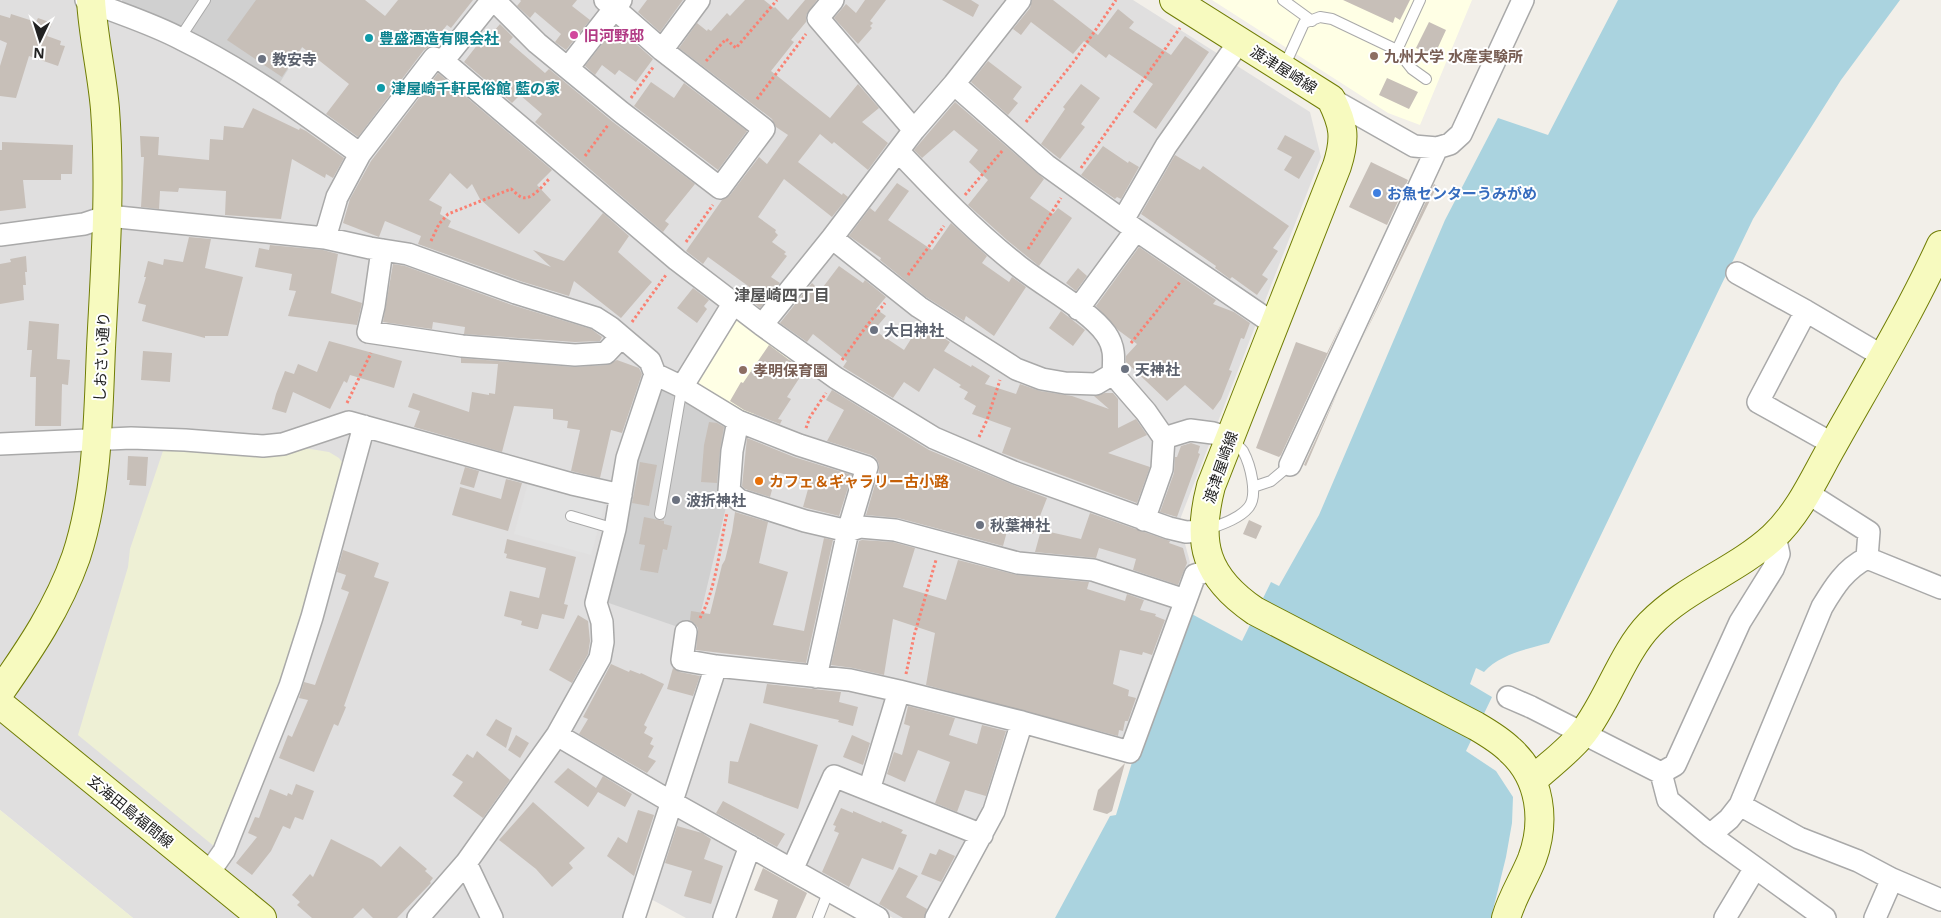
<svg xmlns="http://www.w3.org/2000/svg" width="1941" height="918" font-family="'Noto Sans','Noto Sans JP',sans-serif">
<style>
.residential{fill:#e0dfdf}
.education{fill:#ffffe5}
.religious{fill:#d0d0d0}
.farmland{fill:#eef0d5}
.parking{fill:#e2e2e2}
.water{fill:#aad3df}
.building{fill:#c7bfb8}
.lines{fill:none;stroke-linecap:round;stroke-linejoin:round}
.lane-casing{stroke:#a9a9a9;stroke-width:12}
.street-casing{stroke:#a9a9a9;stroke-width:24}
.secondary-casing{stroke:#707d05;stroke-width:30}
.path{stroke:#fa8072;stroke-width:3;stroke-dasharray:2.5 2.5;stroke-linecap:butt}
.lane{stroke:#fff;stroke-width:10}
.street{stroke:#fff;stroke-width:21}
.secondary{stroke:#f7fabf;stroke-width:28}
.hotel-dot{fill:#d1479c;stroke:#fff;stroke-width:2}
.culture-dot{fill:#0f9aa8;stroke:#fff;stroke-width:2}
.education-dot{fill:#8d6e63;stroke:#fff;stroke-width:2}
.worship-dot{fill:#6b7280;stroke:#fff;stroke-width:2}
.shop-dot{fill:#3f7fe0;stroke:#fff;stroke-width:2}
.food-dot{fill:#e8710a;stroke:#fff;stroke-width:2}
.labels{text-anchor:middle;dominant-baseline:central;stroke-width:4;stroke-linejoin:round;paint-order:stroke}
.hotel-label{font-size:15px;font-weight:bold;fill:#b23c85;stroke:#fff;text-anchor:start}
.culture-label{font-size:15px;font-weight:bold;fill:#0d838f;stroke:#fff;text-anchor:start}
.education-label{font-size:15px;font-weight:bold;fill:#785e54;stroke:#fff;text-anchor:start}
.worship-label{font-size:15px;font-weight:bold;fill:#5b616d;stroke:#fff;text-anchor:start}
.street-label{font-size:15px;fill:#222;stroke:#fff}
.shop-label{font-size:15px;font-weight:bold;fill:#366cbe;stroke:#fff;text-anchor:start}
.food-label{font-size:15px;font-weight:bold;fill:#c56008;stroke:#fff;text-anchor:start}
.neighbourhood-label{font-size:16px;font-weight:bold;fill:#555;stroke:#fff}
</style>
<rect width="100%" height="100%" fill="#f2efe9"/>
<path class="residential" d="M0 0H1133L1310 112 1321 157 1179 522 1190 562 1127 746 1019 717 1000 778 928 918H893L746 836 717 918H686L636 891 627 918H133L0 810Z"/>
<path class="education" d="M1212 0H1472L1420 125 1388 113Z
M736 316 793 354 751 419 694 387Z"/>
<path class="religious" d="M122 0H331L307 40 277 87 123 10Z
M667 387 730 426 723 492 726 507 701 612 693 625 678 627 603 601 636 468 635 457 651 395Z"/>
<path class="farmland" d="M165 445 298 447 329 452 339 458 344 465 291 667 215 847 78 735 128 567 130 549Z
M0 810 133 918H0Z"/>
<path class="parking" d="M530 476 607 496 591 555 514 534Z"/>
<path class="water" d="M1618 0H1900L1841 80 1753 219 1549 643C1527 649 1500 654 1484 672L1476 668 1470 684 1492 697 1466 751 1496 771 1513 797 1512 823 1506 857 1491 918H1055L1110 816 1116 815 1133 759 1188 612 1242 641 1271 582 1279 586 1319 515 1445 220 1498 118 1548 135Z"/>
<path class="building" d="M256 0H365L385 16 398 0H473L451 28 447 25 430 46 424 50 358 137 326 114 349 84 302 47 282 77 227 40Z
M520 0H577L572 6 590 20 566 50 555 42 561 34 535 12 530 18 517 6 521 1Z
M647 0H683L660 32 638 12Z
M745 0H764L774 8 775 7 788 20 805 0H817L806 15V22L791 40 794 42 771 71 830 118 858 84 879 108 862 122 888 143 868 170 834 142 832 144 820 134 798 162 842 195 843 193 848 197 832 217 784 179 758 217 776 230 775 232 778 235 772 242 786 252 784 254 787 256 771 277 780 283 760 308 749 299 755 291 708 257 703 264 686 251 722 200 730 195 759 157 767 164 788 135 776 127 772 119 679 48 697 23 707 31 708 29 711 31 727 13 730 16Z
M865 0H886L870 21 873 23 870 26 872 28 858 44 834 18 846 4 856 13Z
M942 0H971L979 5 973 17Z
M1032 0H1053L1098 35 1118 9 1134 22 1129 28 1171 55 1185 36 1209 52 1156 129 1133 112 1153 84 1109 54 1106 58 1084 41 1073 54 1031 22 1021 35 1013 29 1030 8Z
M1343 0H1410L1400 20 1395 17 1393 23Z
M11 14 36 22 38 18 52 23 47 36 61 41 60 45 65 46 58 66 29 56 16 98 0 96V66L7 43 0 40V15L10 18Z
M1429 22 1446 30 1434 56 1416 48Z
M500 24 513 37 509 42 545 73 549 69 613 122 695 184 665 221 669 224 663 232 535 122 542 114 520 95 512 103 464 62 485 35 488 38Z
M616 26 653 59 636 82 619 70 615 75 602 65 595 75 585 66Z
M988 61 1022 87 1013 99 1018 103 1008 115 971 82Z
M438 73 552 170 537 185 551 200 519 234 480 199 472 184 467 189 450 173 429 200 442 207 440 214 451 221 448 227 551 267 533 250 564 261 603 213 629 236 618 252 652 282 621 318 574 281 569 296 520 281 418 244 421 236 385 221 379 237 343 223 350 199 371 161Z
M1387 78 1418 92 1409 109 1379 95Z
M651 82 674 98 684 83 747 131 718 170 634 106Z
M1081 84 1100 98 1081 124 1085 127 1060 159 1041 144 1065 109 1063 107Z
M955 102 1044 179 1030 198 1053 214 1058 208 1072 218 1039 266 1008 241 968 205 988 180 969 162 978 150 954 130 922 158 914 150Z
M253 108 299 130 300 128 306 131 344 158 333 178 326 174 325 178 292 159 281 219 225 215 226 191 179 188 178 192 160 191 159 209 141 207 144 157H141L140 136 159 137 158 155 209 160 210 139 223 140 224 126 243 128Z
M1285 135 1315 151 1299 179 1284 170 1292 157 1277 149Z
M2 142 73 145 72 174H61V180H23L26 208 0 211V150H2Z
M1103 146 1128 163 1129 161 1139 167 1121 199 1117 197 1115 199 1081 175Z
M1175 155 1200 170 1203 166 1289 226 1273 248 1278 251 1262 275 1268 279 1257 295 1232 277 1230 279 1215 268 1216 266 1141 214Z
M1371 162 1408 180 1387 225 1349 207Z
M897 183 909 191 888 220 932 250 951 223 987 256 982 263 1009 282 1012 277 1026 287 994 336 966 316 964 321 926 297 880 260 881 258 849 236 870 208 875 212Z
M1434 184 1437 186 1363 338Z
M189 237 211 239 205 268 243 277 228 336H205V338L142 321 146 305 138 303 146 277H144L148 261 163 265 164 259 183 262Z
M270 245 323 250 338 254 331 293 362 303 357 325 288 316 296 291 289 290 292 274 255 267 259 248 269 250Z
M1139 247 1216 300 1213 304 1234 312 1250 323 1244 339 1241 338 1229 370 1232 371 1221 399 1213 410 1185 385 1167 401 1126 362V356L1137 344 1118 330 1096 306Z
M26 256 27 272H25L26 285H23L24 300 0 304V264L11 262 10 259Z
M393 264 405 266 512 305 591 329 602 337 600 341 575 342 464 334 465 327 433 322 432 329 383 322Z
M839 266 863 283 865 280 886 297 876 309 886 316 874 330 904 350 921 323 950 342 944 351 971 367 972 365 990 376 985 384 1016 394 1020 384 1040 391 1072 396 1109 409 1094 396 1105 393H1113L1118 399V428L1136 419 1147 435 1108 453 1150 467 1137 503 1002 453 1011 428 972 414 976 406 964 399 968 392 959 387 961 385 934 368 919 392 904 382 893 398 843 367 847 361 813 334 807 342 780 323 812 283 820 291Z
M1078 268 1087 276 1076 291 1066 283Z
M693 288 709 300 704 306 707 309 697 323 677 308Z
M1061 311 1085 330 1073 346 1049 328Z
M1346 314 1281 455 1279 457 1256 448 1296 342 1327 353Z
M29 321 59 324 57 359 70 360 68 385 62 384 61 426H35L36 377H30L32 350H27Z
M329 341 402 361 394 388 350 375 347 383 344 381 330 409 293 392 286 413 272 409 276 394 285 371 294 374 298 364 317 372Z
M769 345 804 371 787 397 791 399 778 419 782 420 780 424 744 410 730 401 741 382 743 383Z
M143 351 172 353 170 382 141 380Z
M461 358 574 367 607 365 617 360 639 368 642 374 622 433 611 430 600 478 571 471 580 430 567 428 568 421 553 419V409L514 406 502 452 414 427 420 411 408 407 413 393 469 412 472 392 489 395V393L495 394 498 364 461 363Z
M1339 389 1306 466 1304 465Z
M832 390 929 450 1011 484 1047 498 1033 534 1009 524 1003 546 898 518 866 515 879 471V464L876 458 871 455 827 441 844 410 826 400Z
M709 422 717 423 724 427 720 450 717 483 701 482 704 445Z
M747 438 794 457 852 475 839 516 803 507 810 482 777 472 770 497 745 489 742 486Z
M1191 443 1200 446 1198 453 1200 454 1177 517 1160 512 1174 473 1175 457H1177L1181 446Z
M128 456 148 457 146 486 129 485 130 480H127Z
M640 462 657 465 649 506 632 503Z
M465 467 479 471 474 488 460 484Z
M506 479 522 483 508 531 452 515 460 487 501 499Z
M735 512 768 522 759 563 788 572 773 625 804 631 824 538 833 540 806 663 696 650 698 628 694 623 690 620 691 611 710 614 722 565 725 560 732 532Z
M1090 513 1170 541 1169 543 1183 548 1187 563 1178 585 1133 570 1136 559 1099 548 1096 558 1035 552 1041 530 1081 539Z
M644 517 664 521V524L672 526 667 550 663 549 658 573 640 570 645 545 639 544Z
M1249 520 1262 526 1256 539 1243 534Z
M507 539 576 557 564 604 568 605 564 619 542 614 538 629H536L521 625 522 621 504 616 510 591 539 598 546 568 506 558 507 554 504 553Z
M862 540 893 542 915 548 903 587 946 600 958 560 1017 575 1089 582 1087 589 1125 601 1127 594 1144 600 1140 610 1156 614 1155 616 1165 620 1152 655 1143 652 1142 655 1120 650 1113 684 1129 690 1128 696 1136 698 1128 721H1125L1123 731 1119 730 1118 736 926 685 935 633 893 619 884 675 853 668 831 665 859 541Z
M343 550 379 563 374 577 389 582 344 706 346 707 338 726 334 724 314 772 279 758 288 735 292 737 308 700 299 698 304 682 315 685 349 592 341 589 346 575 337 572Z
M578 615 588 621 590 641 588 654 572 683 549 670Z
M611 664 629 672 630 670 640 674 641 673 664 684 644 725 647 727 644 733 653 738 650 744 654 746 648 757 656 761 647 773 579 734 588 719 583 717Z
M673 668 680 672 700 676 693 696 667 689Z
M767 684 841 692 839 702 858 707 853 726 838 722 839 720 763 703Z
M908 706 955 718 949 735 977 744 982 725 1006 731 986 796 965 790 957 812 935 803 950 762 918 750 905 782 887 774 894 752 902 755 910 726 904 724Z
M496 719 512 728 506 748 486 735Z
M750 723 818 745 798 809 728 783 730 761 738 762Z
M516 735 529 743 520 758 508 750Z
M852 735 870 743 863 765 843 757Z
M477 751 510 780 483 818 453 796 463 782 452 775 467 754 473 758Z
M1125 763 1112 811 1107 814 1093 810 1098 790Z
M568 768 596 788 603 776 632 794 625 807 598 792 588 807 554 782Z
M296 784 314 791 303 820 295 817 290 829 283 826 271 851 252 875 236 863 257 837 248 833 255 817 259 818 270 789 287 796 288 793 292 795Z
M723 801 785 834 777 847 716 813Z
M533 802 585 848 569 863 573 868 552 887 536 869 499 840Z
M841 808 853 813V811L881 823 882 821 903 830 901 833 907 835 893 870 862 858 849 887 822 872 839 833 834 831 836 826 833 825Z
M638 810 654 815 634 876 607 856 618 837 627 843Z
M677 826 702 833 711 839 704 859 723 866 711 904 684 896 692 871 665 863Z
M331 839 373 860 381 867 400 846 427 869 425 871 433 878 430 882 431 883 397 918H373L363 908 353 918H312L297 905 300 902 292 895 310 874 313 877Z
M939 849 955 856 941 882 921 874 930 853 936 855Z
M899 867 918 876 906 897 927 909 924 918H903L879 904Z
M763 868 807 893 796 918H772L778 900 754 890Z"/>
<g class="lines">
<defs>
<path id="lane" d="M1283 0 1312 21
M1420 0 1397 50 1412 69 1426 79
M180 38 205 0
M1284 67 1304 23 1320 17 1332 19 1397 50
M1253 487 1271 481 1290 465
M660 514 682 387
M571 516 615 529
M1206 530C1219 525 1239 519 1248 508 1259 496 1250 464 1243 451 1240 447 1235 443 1232 440
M818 918 829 890"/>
<path id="street" d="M86 0C117 13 151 23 181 39 245 70 302 112 360 154
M494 0 537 43 621 112 720 188 764 129 662 50 605 0
M833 0 818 18 914 130
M662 50 699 0
M443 61 492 0
M568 68 621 0
M954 84 1046 165 1136 230 1274 324
M1331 99 1414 146 1437 148 1450 144 1461 134 1523 0
M898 151C936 191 973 230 1016 264 1041 285 1088 309 1106 334 1115 347 1114 358 1113 374L1146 412 1164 438 1162 469 1144 520
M1123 220 1166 146 1239 42
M0 235 84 224 108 216 325 238 370 248 408 254 516 293 596 318 610 327 650 361 655 374 682 387 738 421 799 445 867 467 848 531 816 677
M325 238 337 197 360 154 434 58 443 61 677 260 762 325 836 378 934 438 1016 473 1169 528 1186 532 1203 531
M832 238 919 307 1016 369 1042 379 1065 383 1096 384 1113 374
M382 250 374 306 368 332 462 346 575 355 606 353 621 337
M1737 273 1806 311 1884 357
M1078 309 1136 230
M1806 311 1758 402 1833 444
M762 325 832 238 914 130 954 84 1020 0
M682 387 733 304
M738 421 732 451 729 491 739 500 805 521 848 531 860 527 895 530 1018 563 1093 570 1185 600
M1164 438 1190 430 1213 433 1230 438
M0 444 131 438 185 440 263 446 283 444 349 422 572 484 621 495
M1290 465 1437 148
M1806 492 1869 532 1867 558 1941 588
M686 632 682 660 716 666 850 680 899 691 1022 722 1130 752 1195 575 1214 569
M1508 697 1531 707 1661 773 1668 800 1710 835 1825 918
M557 735 673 803 878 918
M1661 773 1675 765 1740 622 1773 569 1779 554 1775 536
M869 790 899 691
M1740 805 1799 838 1858 861 1892 879 1941 900
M1710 835 1729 819 1740 805 1822 607C1834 587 1845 569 1867 558
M466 863 492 918
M792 870 834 776 982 835
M208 874 224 851 290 686 312 617 364 426
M418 918 466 863 557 735 600 658 603 642 602 622 596 603 615 529 627 458 655 374
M634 918 716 666
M724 918 750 846
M936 918 994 811 1022 722
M1725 918 1755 868
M1875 918 1892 879"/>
<path id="secondary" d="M1174 0 1331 99C1344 125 1346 138 1337 166L1211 486C1196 543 1205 577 1255 611L1476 726C1488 733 1500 740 1510 750 1541 778 1546 821 1532 859 1524 879 1512 897 1506 918
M0 692C30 649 58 608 76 557 98 491 98 417 101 348 105 268 111 189 105 109 102 73 93 36 91 0
M0 704 262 918
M1533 780C1549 765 1570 750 1583 733 1608 701 1622 653 1650 624 1686 587 1736 571 1773 537 1800 512 1815 476 1833 445 1870 379 1909 315 1941 245"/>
</defs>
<use href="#lane" class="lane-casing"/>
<use href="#street" class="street-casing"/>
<use href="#secondary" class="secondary-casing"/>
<path class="path" d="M706 61 726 39 736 48 777 0
M631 98 654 66
M757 99 806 34
M1026 122 1075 60 1116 0
M585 156 608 125
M1081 168 1180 28
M965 195 1003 150
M431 241 439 224 448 214 511 189C514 191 517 195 521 197 531 202 544 184 550 178
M686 242 713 205
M1028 249 1061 198
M908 275 944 226
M632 322 666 275
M1131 343 1180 282
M842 360 865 328 885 303
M347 403 371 353
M806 428 810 417 826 393
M979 437 987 420 1000 380
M700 618C716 589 720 546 727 513
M906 674 914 636 936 560"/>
<use href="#lane" class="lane"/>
<use href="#street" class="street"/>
<use href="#secondary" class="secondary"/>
</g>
<circle class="hotel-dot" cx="574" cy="35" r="5"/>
<g class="culture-dot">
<circle cx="369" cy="38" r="5"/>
<circle cx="381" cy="88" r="5"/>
</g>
<g class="education-dot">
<circle cx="1374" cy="56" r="5"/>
<circle cx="743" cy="370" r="5"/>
</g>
<g class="worship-dot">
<circle cx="262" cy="59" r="5"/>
<circle cx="874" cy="330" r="5"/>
<circle cx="1125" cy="369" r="5"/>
<circle cx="676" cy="500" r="5"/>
<circle cx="980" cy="525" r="5"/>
</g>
<circle class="shop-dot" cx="1377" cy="193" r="5"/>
<circle class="food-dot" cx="759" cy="481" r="5"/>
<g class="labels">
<g class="hotel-label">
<text x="584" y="35">旧河野邸</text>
</g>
<g class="culture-label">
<text x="379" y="38">豊盛酒造有限会社</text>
<text x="391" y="88">津屋崎千軒民俗館 藍の家</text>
</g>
<g class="education-label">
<text x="1384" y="56">九州大学 水産実験所</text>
<text x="753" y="370">孝明保育園</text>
</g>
<g class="worship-label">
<text x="272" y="59">教安寺</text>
<text x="884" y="330">大日神社</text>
<text x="1135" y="369">天神社</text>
<text x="686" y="500">波折神社</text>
<text x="990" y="525">秋葉神社</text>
</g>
<g class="street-label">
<text transform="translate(1284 69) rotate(32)">渡津屋崎線</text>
<text transform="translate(101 357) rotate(-87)">しおさい通り</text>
<text transform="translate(1220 467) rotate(-71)">渡津屋崎線</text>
<text transform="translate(131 811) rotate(39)">玄海田島福間線</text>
</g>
<g class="shop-label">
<text x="1387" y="193">お魚センターうみがめ</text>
</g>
<g class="food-label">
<text x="769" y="481">カフェ＆ギャラリー古小路</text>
</g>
<g class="neighbourhood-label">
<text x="782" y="295">津屋崎四丁目</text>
</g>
</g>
<g transform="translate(40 40) rotate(184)" stroke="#ffffff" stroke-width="4" paint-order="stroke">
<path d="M0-4L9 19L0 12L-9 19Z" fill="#222222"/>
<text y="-8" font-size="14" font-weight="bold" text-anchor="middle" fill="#222222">N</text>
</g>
</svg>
